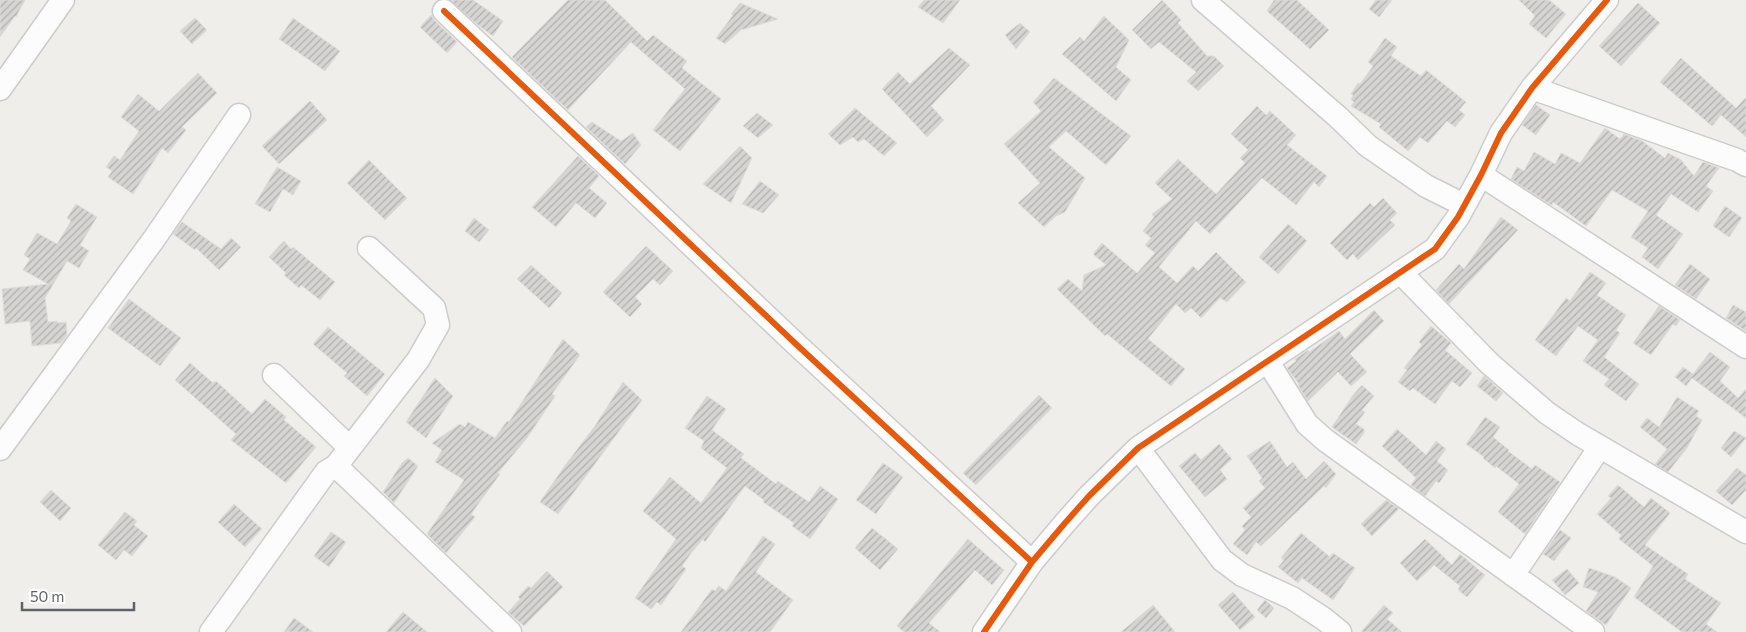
<svg xmlns="http://www.w3.org/2000/svg" width="1746" height="632" font-family="Commissioner,sans-serif">
<style>
.building{fill:url(#building-hatch);stroke:#deddd9}
.lines{fill:none;stroke-linecap:round;stroke-linejoin:round}
.minor-casing{stroke:#cbcccc;stroke-width:25}
.minor{stroke:#fdfcfc;stroke-width:22}
.cycleway-casing{stroke:#fff;stroke-width:9}
.cycleway{stroke:#e8590c;stroke-width:6}
</style>
<defs>
<pattern id="building-hatch" width="6" height="6" patternUnits="userSpaceOnUse" patternTransform="scale(1.25)"><rect width="6" height="6" fill="#d6d5d3"/><path d="M-1 1l2-2M0 6l6-6M5 7l2-2" fill="none" stroke="#b1b0af"/></pattern>
</defs>
<rect width="100%" height="100%" fill="#efeeea"/>
<path class="building" d="M0 0H25L16 17 15 16 0 37Z
M450 0H473L503 21 493 36 478 25Z
M568 0H605L647 41 653 35 687 61 682 68 721 99 680 151 653 130 685 89 631 42 568 110 512 57Z
M924 0H960L943 23 918 7Z
M1162 0 1181 20 1178 23 1207 56H1214L1224 66 1198 91 1187 81 1196 72 1159 42 1151 49 1132 30Z
M1274 0H1297L1329 30 1310 49 1267 11Z
M1376 0H1392L1379 17 1369 9Z
M1519 0H1549L1566 14 1546 38 1529 24 1535 16Z
M740 3 778 19 741 30 725 44 716 38 733 15 731 14Z
M1638 3 1660 23 1621 66 1599 46Z
M431 15 435 21 457 42 447 53 420 27Z
M1104 16 1129 40 1116 67 1131 80 1116 101 1062 54 1080 37 1084 41Z
M195 18 207 30 192 44 180 31Z
M293 18 340 51 325 71 279 39Z
M1020 23 1030 32 1016 49 1005 35Z
M1385 38 1397 47 1391 56 1421 76 1426 70 1466 102 1459 110 1465 115 1455 127 1447 121 1428 143 1420 137 1408 151 1379 127 1381 124 1351 106 1354 102 1351 100 1353 95 1351 94 1358 83 1360 84 1373 66 1368 62Z
M949 48 970 65 931 106 944 120 927 137 882 89 898 72 910 84Z
M1681 58 1736 108 1746 97V137L1721 115 1712 126 1660 82Z
M198 73 217 93 182 127 186 130 168 153 162 148 133 194 108 177 112 171 106 167 114 156 120 160 139 131 121 117 138 94 159 111Z
M1054 78 1131 136 1106 165 1066 131 1049 147 1085 178 1065 212 1056 216 1044 227 1018 203 1040 183 1004 144 1041 111 1033 102Z
M310 101 327 120 279 164 262 146Z
M1536 105 1550 115 1536 135 1522 125Z
M1257 106 1266 115 1270 111 1296 135 1287 145 1327 176 1319 187 1314 182 1296 205 1262 178 1210 234 1196 221 1159 267 1177 283 1193 266 1198 271 1216 252 1246 282 1227 302 1220 298 1201 318 1191 308 1185 313 1176 304 1148 339 1185 369 1171 386 1107 334 1105 336 1057 289 1068 279 1082 291 1084 275 1106 265 1093 254 1102 243 1137 273 1155 253 1145 245 1151 238 1143 231 1154 217 1152 214 1172 199 1155 183 1178 159 1216 194 1245 163 1240 158 1248 150 1231 134Z
M855 108 897 143 884 156 864 139 858 142 853 137 840 145 828 134Z
M757 113 773 125 758 138 743 126Z
M592 122 621 141 633 133 641 145 625 164 586 127Z
M1605 128 1620 139 1624 134 1642 141 1665 158 1668 153 1681 160 1694 176 1703 162 1719 168 1706 186 1713 191 1698 212 1671 194 1656 215 1683 234 1658 269 1642 257 1648 248 1631 237 1648 211 1612 190 1586 226 1553 202 1552 205 1548 203 1511 179 1517 167 1524 171 1534 152 1555 164 1561 153 1580 163Z
M740 146 752 158 731 203 703 184Z
M578 156 599 176 589 188 607 203 595 218 576 203 556 227 532 207Z
M369 160 407 198 385 220 347 183Z
M277 167 301 181 293 195 283 189 270 212 255 204Z
M760 181 779 195 763 213 742 204Z
M1383 198 1397 213 1390 220 1395 225 1358 260 1353 254 1347 260 1330 243 1370 203 1374 207Z
M76 204 97 217 80 245 89 251 79 268 67 261 45 298 48 322 57 321 58 323 66 322 67 335 61 343 32 346 30 321 5 324 2 289 48 284 23 270 30 259 24 255 37 233 57 244 71 221 67 218Z
M1725 206 1742 218 1729 237 1713 226Z
M1501 217 1518 230 1449 304 1436 290 1459 264 1464 269Z
M474 218 489 230 479 242 465 231Z
M182 222 221 249 231 238 241 247 219 270 196 248 195 250 173 234Z
M1288 224 1307 241 1278 274 1259 257Z
M284 241 291 249 293 247 335 282 320 300 301 285 299 288 284 275 286 273 269 257Z
M646 246 673 271 660 285 653 279 635 297 642 304 630 317 603 292Z
M1690 264 1710 279 1696 299 1675 285Z
M531 265 562 293 549 308 517 279Z
M1590 272 1606 283 1597 295 1626 315 1616 330 1620 333 1604 357 1639 384 1626 401 1604 385 1609 379 1583 361 1598 340 1578 326 1556 356 1535 340 1566 298 1570 301Z
M129 299 181 338 160 366 108 328Z
M1733 305 1746 312V331L1726 318Z
M1659 306 1680 320 1676 326 1673 324 1651 355 1633 343Z
M1374 310 1384 321 1350 354 1367 372 1351 386 1338 372 1308 401 1298 385 1299 384 1287 368 1296 361 1295 359 1308 350 1309 352 1339 331 1345 339Z
M1431 326 1451 343 1445 350 1472 373 1460 387 1452 381 1435 404 1413 388 1410 391 1398 382 1407 370 1404 368 1422 345 1419 342Z
M328 327 385 374 367 396 344 376 347 373 313 344Z
M563 339 580 355 552 394 555 396 527 438 498 473 500 474 471 514 475 517 446 553 427 534 464 480 435 462 442 450 432 443 460 424 465 427 468 422 495 438 507 421 509 422Z
M1710 352 1730 367 1720 381 1738 398 1746 389V418L1692 378 1686 386 1675 377 1683 367 1693 374Z
M190 363 213 383 216 381 252 414 265 399 286 417 284 420 316 447 286 483 231 440 236 434 175 380Z
M1484 376 1503 393 1496 401 1477 386Z
M435 378 453 396 426 438 406 422Z
M623 382 642 400 558 514 540 502 566 464 595 426Z
M1362 385 1374 396 1362 410 1365 412 1356 424 1364 429V433L1356 444 1332 427 1353 395Z
M1039 395 1052 408 976 485 963 473Z
M707 396 726 409 712 430 744 454 741 458 776 484 778 481 809 502 820 486 838 499 810 539 792 526 794 523 763 502 764 500 745 486 705 542 703 539 692 552 682 566 686 569 661 605 657 602 651 609 635 598 676 539 643 511 670 477 701 503 727 468 701 448 704 441 685 428Z
M1677 397 1699 411 1696 416 1702 420 1687 448 1668 472 1655 464 1667 449 1640 427 1647 418 1659 427Z
M1485 417 1500 427 1493 437 1509 450 1508 451 1532 469 1535 465 1560 482 1525 534 1498 512 1519 484 1496 466 1495 468 1483 458 1484 457 1466 444Z
M1397 429 1426 455 1436 441 1446 449 1437 461 1448 470 1439 483 1436 481 1425 496 1411 485 1416 478 1382 446Z
M1734 431 1746 438 1731 457 1721 448Z
M1270 441 1287 467 1293 462 1306 479 1324 461 1336 474 1326 488 1324 486 1261 546 1256 542 1247 555 1233 544 1245 530 1242 526 1251 517 1243 508 1265 488 1259 481 1262 478 1247 456Z
M1219 444 1232 459 1220 470 1227 479 1205 497 1179 466 1195 453 1201 460Z
M408 458 418 466 394 503 383 492 402 463Z
M883 463 903 477 876 514 856 500Z
M1737 468 1746 475V490L1732 505 1716 491Z
M1618 485 1644 507 1651 498 1670 513 1645 545 1688 574 1685 579 1721 603 1706 624 1717 632H1682L1634 597 1653 566 1619 539 1621 535 1597 514 1611 498 1608 496Z
M51 490 71 508 60 521 40 502Z
M1386 500 1399 509 1372 536 1361 524Z
M234 504 262 529 245 547 218 522Z
M125 512 137 521 134 525 148 536 132 556 124 550 116 560 98 545Z
M872 528 898 549 880 570 855 548Z
M1560 530 1571 538 1554 561 1543 554Z
M331 532 346 542 329 567 314 556Z
M1301 533 1330 557 1333 553 1355 568 1333 600 1302 578 1298 583 1278 567 1284 560 1281 558Z
M763 536 775 544 756 572 793 600 770 632H681L712 589 715 591 719 586 726 591Z
M968 539 1004 570 992 585 975 570 929 623 940 632H904L897 626Z
M1425 539 1452 565 1460 554 1485 575 1467 597 1458 590 1460 586 1434 565 1417 581 1400 563Z
M1589 568 1615 577 1631 588 1606 625 1586 611 1598 592 1583 587Z
M1567 569 1579 583 1565 595 1552 580Z
M547 571 563 587 524 626 508 612 520 599 518 597 528 586 531 588Z
M1233 592 1255 617 1240 630 1218 605Z
M1265 600 1274 608 1266 618 1257 610Z
M1153 605 1175 632H1121Z
M1384 605 1393 613 1387 619 1402 632H1361Z
M403 612 427 632H386Z
M294 618 313 632H284Z"/>
<g class="lines">
<defs>
<path id="minor" d="M1203 0 1338 117 1368 146 1426 186 1464 205
M444 11 798 346 1032 562
M1532 88 1737 160 1746 165
M0 89 63 0
M1481 175 1746 347
M1400 272 1490 364 1547 413 1578 434 1746 532
M1268 362 1307 424 1325 440 1593 632
M274 375 349 447
M1138 448 1222 560 1242 575 1292 598 1324 619 1340 632
M0 449 154 239 239 115
M336 466 510 632
M1513 575 1600 447
M211 632 326 472 336 466 418 360 438 325 434 308 369 248
M984 632 1032 562 1065 523 1089 496 1138 448 1435 249 1458 217 1481 175 1501 133 1532 88 1607 0"/>
</defs>
<use href="#minor" class="minor-casing"/>
<use href="#minor" class="minor"/>
<defs>
<path id="cycleway" d="M444 11 798 346 1032 562
M984 632 1032 562 1065 523 1089 496 1138 448 1435 249 1458 217 1481 175 1501 133 1532 88 1607 0"/>
</defs>
<use href="#cycleway" class="cycleway-casing"/>
<use href="#cycleway" class="cycleway"/>
</g>
<path d="M22 602v8h112v-8" fill="none" stroke="#5f6368" stroke-width="2.5"/>
<text x="30" y="602" font-size="15" fill="#5f6368" stroke="#ffffff" stroke-width="4" paint-order="stroke">50 m</text>
</svg>
